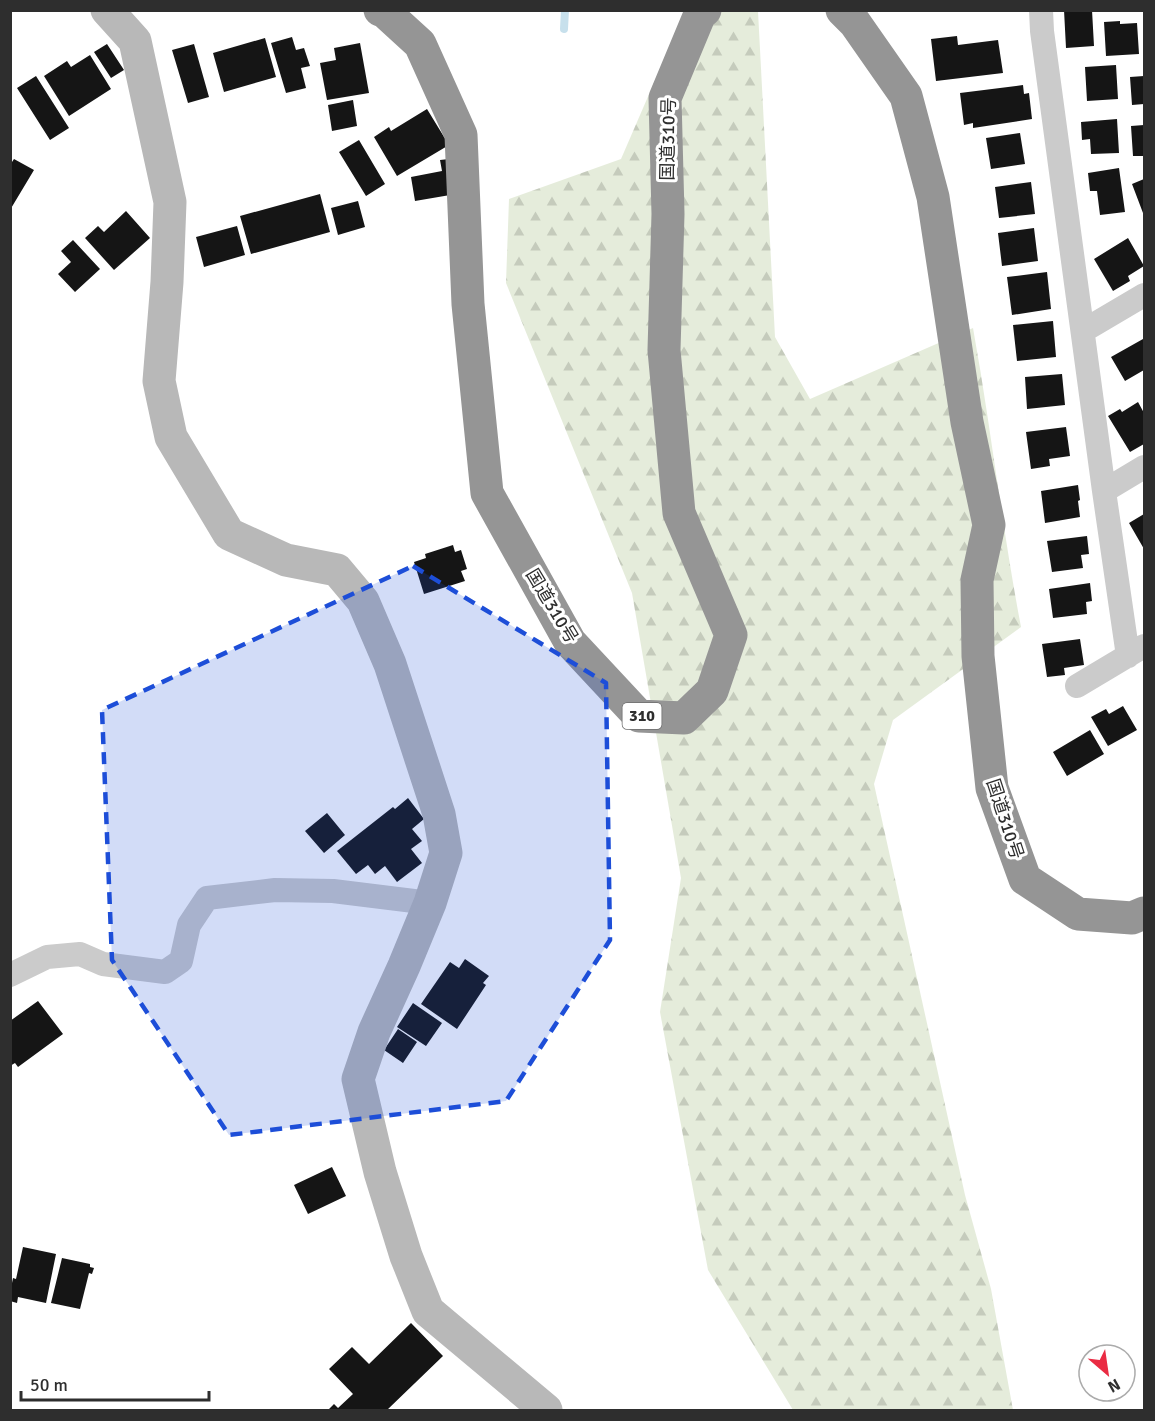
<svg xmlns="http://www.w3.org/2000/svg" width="1155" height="1421" font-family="Signika,'Noto Sans JP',sans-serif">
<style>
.forest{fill:url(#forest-firs)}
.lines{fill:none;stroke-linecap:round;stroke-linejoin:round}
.stream{stroke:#c7e0ec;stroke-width:8}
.building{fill:#151515}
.street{stroke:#cbcbcb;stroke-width:24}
.secondary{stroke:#b8b8b8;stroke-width:33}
.highway{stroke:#959595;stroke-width:33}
.marked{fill:#1d4ed8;fill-opacity:0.2;stroke:#1d4ed8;stroke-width:4.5;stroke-dasharray:12 8;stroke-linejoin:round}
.labels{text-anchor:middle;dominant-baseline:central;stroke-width:6;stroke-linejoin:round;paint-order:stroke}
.shield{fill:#fff;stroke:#6d6d6d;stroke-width:1.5}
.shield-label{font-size:16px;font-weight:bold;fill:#2e2e2e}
.street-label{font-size:18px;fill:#2e2e2e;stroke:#fff}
</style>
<defs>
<pattern id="forest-firs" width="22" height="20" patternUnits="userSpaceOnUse" patternTransform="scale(1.5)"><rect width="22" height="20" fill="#e5ecdb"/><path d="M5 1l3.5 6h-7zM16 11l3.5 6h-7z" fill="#c5cbbc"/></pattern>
</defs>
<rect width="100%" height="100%" fill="#fff"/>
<path class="forest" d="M685 11H758L775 337 810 399 973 328C991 427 1002 528 1021 627L893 720 874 784 965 1195 991 1289 1013 1410H793L708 1270 660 1012 681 878 632 593 506 283 509 199 621 159Z"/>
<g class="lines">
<path class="stream" d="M564 29 565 10"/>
</g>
<path class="building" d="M1064 10H1092L1094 46 1066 48Z
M1120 21V24L1137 23 1139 54 1106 56 1104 22Z
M957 36 958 45 998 40 1003 73 936 81 931 39Z
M292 37 296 50 304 48 310 66 301 68 306 88 286 93 271 43Z
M265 38 276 77 224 92 213 53Z
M360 43 369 93 327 100 320 63 336 60 334 48Z
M107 44 124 70 111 78 94 52Z
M194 44 209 97 188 103 172 50Z
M90 55 111 89 69 116 44 76 67 61 71 67Z
M1116 65 1118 99 1087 101 1085 67Z
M36 76 69 128 50 140 17 88Z
M1144 76V104L1132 105 1130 77Z
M1023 85 1024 94 1029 93 1032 119 973 128V123L964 125 960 93Z
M353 100 357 126 332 131 328 105Z
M427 109 449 145 397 176 374 137 389 127 391 131Z
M1117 119 1119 153 1091 154 1090 139 1082 140 1081 122Z
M1144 125V156H1133L1131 126Z
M1020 133 1025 164 991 169 986 138Z
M359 140 385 184 366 196 339 152Z
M14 159 34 170 10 210V165Z
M449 159 456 194 415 201 411 177 442 171 440 160Z
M1119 168 1125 212 1100 215 1097 191H1090L1088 173Z
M1144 179V212L1143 213 1132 184Z
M1031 182 1035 214 999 218 995 187Z
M320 194 330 232 251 254 240 216Z
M358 201 365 227 338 235 331 208Z
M126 211 150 238 114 270 85 238 98 226 104 232Z
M237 226 245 255 204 267 196 237Z
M1034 228 1038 261 1002 266 998 233Z
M1128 238 1144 266 1128 276 1130 281 1113 291 1094 259Z
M73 240 100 269 75 292 58 274 71 262 61 251Z
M1047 272 1051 309 1012 315 1007 277Z
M1053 321 1056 357 1017 361 1013 325Z
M1143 339 1144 341V370L1125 381 1111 357Z
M1062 374 1065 405 1027 409 1025 377Z
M1138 402 1144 413V444L1130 452 1108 416 1120 409 1122 412Z
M1066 427 1070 456 1049 459 1050 466 1031 469 1026 432Z
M1078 485 1080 500 1078 501 1080 517 1045 523 1041 491Z
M1144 514V549L1129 523Z
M1087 536 1089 554 1081 555 1083 568 1052 572 1047 541Z
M453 545 455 552 461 550 467 569 461 571 465 581 424 594 414 562 426 558 425 554Z
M1090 583 1092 601 1086 602 1087 614 1053 618 1049 589Z
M1080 639 1084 665 1064 668 1065 675 1047 677 1042 644Z
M1123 706 1137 730 1108 746 1091 717 1106 709 1109 714Z
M1090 730 1104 754 1067 776 1053 752Z
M408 798 424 819 412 829 422 841 411 849 422 863 397 882 385 866 375 874 368 865 356 874 337 851 393 807 395 809Z
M327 813 345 835 324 853 305 831Z
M465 959 489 976 483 983 486 985 457 1029 421 1004 450 962 459 968Z
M38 1001 63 1034 18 1067 15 1063 10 1066V1021Z
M413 1003 442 1023 426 1046 397 1027Z
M398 1029 417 1042 403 1063 384 1050Z
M332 1167 346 1196 308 1214 294 1185Z
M23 1247 56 1254 46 1303 18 1297 17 1303 10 1301V1293L13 1278 16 1279Z
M62 1258 90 1264V1267L94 1268 92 1274 89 1273 80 1309 51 1303Z
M411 1323 443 1356 387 1410H328L334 1404 338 1408 353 1394 329 1369 352 1347 369 1364Z"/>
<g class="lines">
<path class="street" d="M1041 10 1042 31 1104 491 1128 656
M1083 331 1144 295
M1104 491 1144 467
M1077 686 1144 646
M10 975 47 957 80 954 103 964 165 972 181 961 189 925 207 898 275 890 333 891 430 903"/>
<path class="secondary" d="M107 10 135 41 170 202 167 282 159 381 171 437 229 534 286 560 337 570 363 601 390 664 439 814 446 853 430 903 404 966 374 1032 358 1079 380 1172 406 1256 428 1311 546 1410"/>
<path class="highway" d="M380 10 385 12 420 44 461 135 468 304 487 493 570 642 639 716 684 718 712 691 731 635 679 513 664 350 668 214 665 98 700 14 705 10
M842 10 855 23 906 96 933 197 967 422 989 525 977 580 978 656 992 788 1025 879 1078 914 1132 918 1144 913"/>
</g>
<path class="marked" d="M413 566 606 683 610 940 506 1101 229 1135 112 960 102 710Z"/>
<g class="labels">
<rect class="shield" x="622.5" y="703" width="39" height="26" rx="4.5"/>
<g class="shield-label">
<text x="642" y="716">310</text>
</g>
<g class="street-label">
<text transform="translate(668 139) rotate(-89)">国道310号</text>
<text transform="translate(552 606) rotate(59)">国道310号</text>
<text transform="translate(1005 819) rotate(72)">国道310号</text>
</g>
</g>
<rect width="1155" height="1421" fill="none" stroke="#2e2e2e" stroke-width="24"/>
<g transform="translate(1107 1373) rotate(151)"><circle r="28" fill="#ffffff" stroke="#ababab" stroke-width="1.5"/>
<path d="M0-4.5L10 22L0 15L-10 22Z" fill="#ea2b43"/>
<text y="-9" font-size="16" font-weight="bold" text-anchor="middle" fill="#2e2e2e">N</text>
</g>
<path d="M21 1391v9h188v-9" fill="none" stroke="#2e2e2e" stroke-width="3"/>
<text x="30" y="1391" font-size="18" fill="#2e2e2e" stroke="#ffffff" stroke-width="4.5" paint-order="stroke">50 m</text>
</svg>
